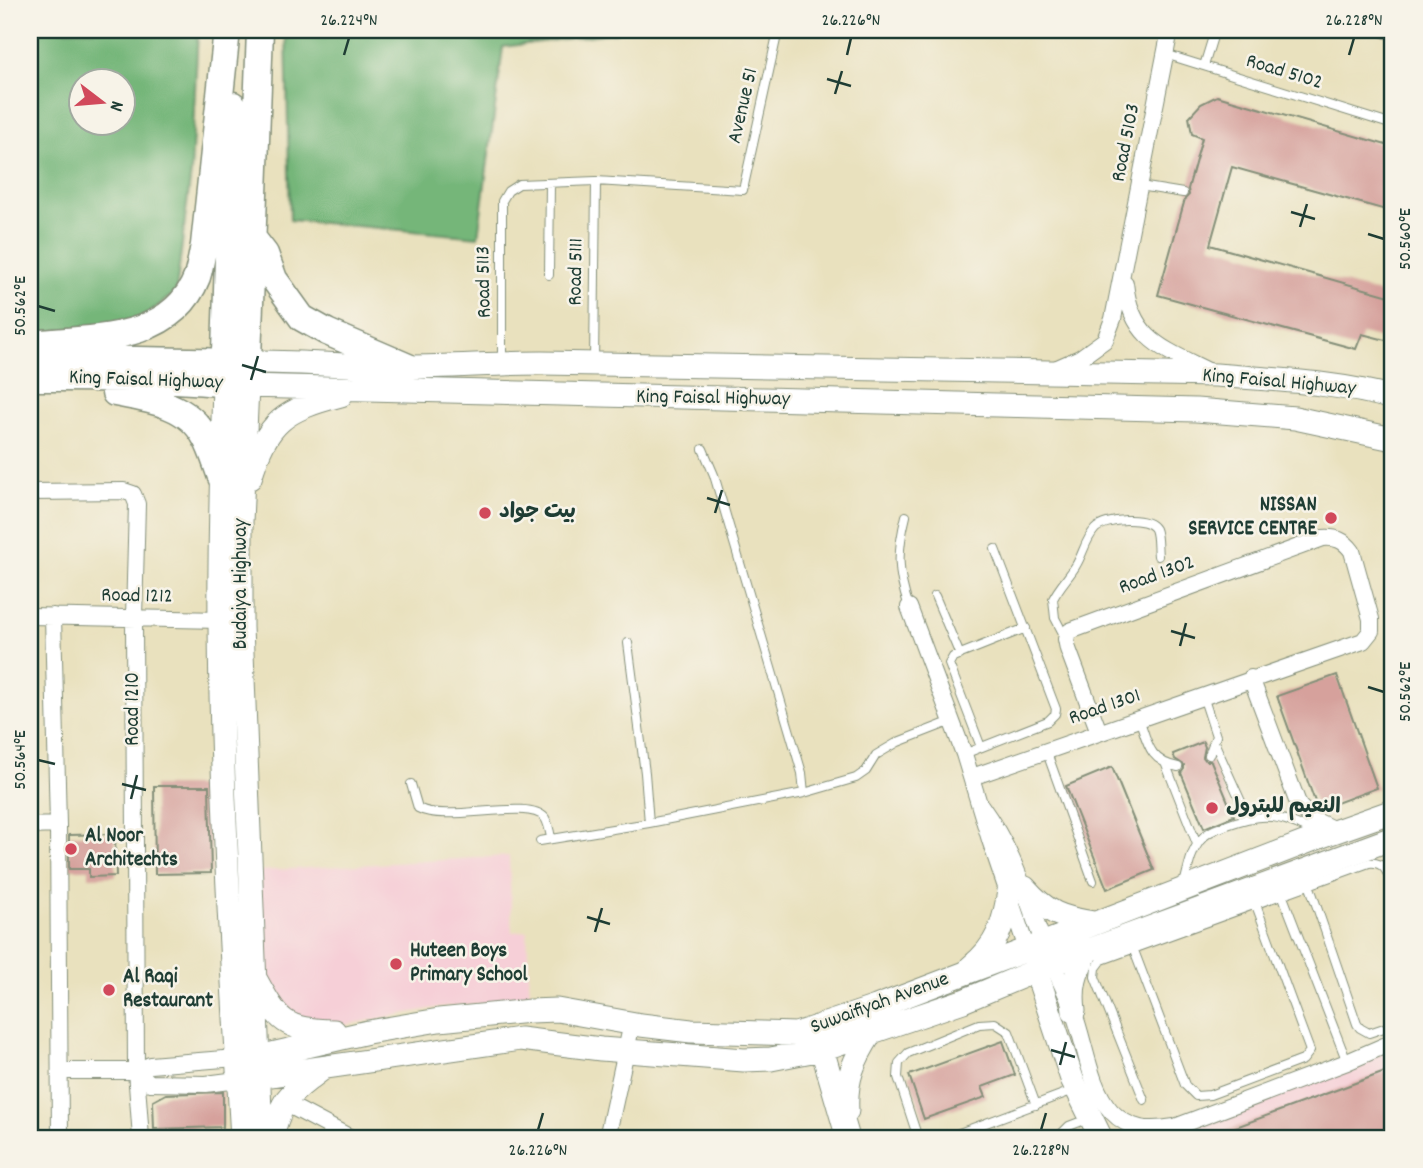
<svg xmlns="http://www.w3.org/2000/svg" width="1423" height="1168" font-family="Dekko,'Playpen Sans Arabic',sans-serif">
<style>
.built{fill:#f6cfd7}
.forest{fill:#74b679;stroke:#4a7a56;stroke-width:2;fill-rule:evenodd}
.building{fill:#d6a19c}
.lines{fill:none;stroke-linecap:round;stroke-linejoin:round}
.lane-casing{stroke:#848f79;stroke-width:10}
.street-casing{stroke:#848f79;stroke-width:18}
.secondary-casing{stroke:#848f79;stroke-width:25}
.primary-casing{stroke:#848f79;stroke-width:29}
.lane{stroke:#fff;stroke-width:8}
.street{stroke:#fff;stroke-width:16}
.secondary{stroke:#fff;stroke-width:23}
.primary{stroke:#fff;stroke-width:26}
.ticks{fill:none;stroke:#1f3d34;stroke-width:2.5}
.poi-dot{fill:#d1495b;stroke:#f7f3e8;stroke-width:2.5}
.labels{text-anchor:middle;dominant-baseline:central;stroke-width:5;stroke-linejoin:round;paint-order:stroke}
.street-label{font-size:21px;fill:#1f3d34;stroke:#f7f3e8}
.poi-label{font-size:21px;font-weight:bold;fill:#1f3d34;stroke:#f7f3e8;text-anchor:start}
.neatline{fill:none;stroke:#1f3d34;stroke-width:2.5}
.ticks-label{font-size:18px;text-anchor:middle;fill:#1f3d34}
</style>
<rect width="100%" height="100%" fill="#f7f3e8"/>
<filter id="ink" filterUnits="userSpaceOnUse"><feTurbulence type="fractalNoise" baseFrequency=".0143" numOctaves="2"/><feDisplacementMap in="SourceGraphic" scale="14" xChannelSelector="R" yChannelSelector="G"/><feConvolveMatrix kernelMatrix="1 2 1 2 8 2 1 2 1" color-interpolation-filters="sRGB"/></filter>
<filter id="wash" filterUnits="userSpaceOnUse"><feTurbulence type="fractalNoise" baseFrequency=".00686" numOctaves="4" result="noise"/><feDisplacementMap in="SourceGraphic" scale="28" xChannelSelector="R" yChannelSelector="G"/><feGaussianBlur stdDeviation="1.57" result="paint"/><feColorMatrix in="noise" values="0 0 0 0 0 0 0 0 0 0 0 0 0 0 0 0 0 1.4 0 .05"/><feComposite in="paint" operator="in"/></filter>
<g filter="url(#wash)">
<rect width="100%" height="100%" fill="#e9e1be"/>
<path class="built" d="M509 856 512 932 527 931 530 1000 441 1007 324 1029 282 1017 265 997 259 871Z
M1393 1041V1138H1132L1175 1126Z"/>
<path class="forest" d="M30 30H198L191 172 176 292 141 319 30 334ZM80 80H122V122H80Z
M286 30H618L617 32 503 47 478 237 290 220Z"/>
<g id="blocks">
<path class="building" d="M1217 96 1393 147V212L1232 167 1210 245 1393 297V342L1362 334 1356 349 1158 295 1185 199 1189 195 1188 189 1202 138 1192 134 1189 117 1201 104Z
M1337 675 1377 788 1318 810 1277 696Z
M1203 742 1205 747 1203 757 1206 761H1211L1234 816 1204 828 1181 773 1184 769V765L1175 759 1173 754Z
M1112 767 1154 870 1107 889 1066 786Z
M154 786H209L211 873 155 874Z
M115 834 116 876 89 877V869H69V835Z
M1003 1041 1015 1075 982 1087 986 1097 924 1119 909 1075Z
M1393 1069V1138H1210L1209 1137Z
M223 1092V1127L154 1129 153 1101 166 1094Z"/>
</g>
</g>
<g filter="url(#ink)">
<use href="#blocks" fill-opacity="0" stroke="#848f79" stroke-width="2"/>
<g class="lines">
<defs>
<path id="lane" d="M1374 30 1393 36
M1165 54 1393 125
M1204 66 1215 30
M1140 186 1183 193
M549 275 550 183
M502 363V201L508 191 519 184 596 181 743 190 777 35 776 30
M594 364 596 181
M703 449 714 475 802 773 804 793 856 778 866 771 876 755 898 742 952 721
M906 516C897 551 897 572 909 607
M935 596 960 655
M1066 639 1055 618 1053 599C1059 587 1068 578 1075 567 1083 555 1085 540 1095 529 1105 519 1147 515 1155 529 1158 536 1157 548 1158 556
M628 643 645 773 649 823
M1203 696 1216 736 1209 755
M1139 718C1148 744 1149 761 1178 767
M1215 744 1248 817
M981 747 949 664 953 657 1026 628
M1046 750 1093 881
M964 754 1048 721 1055 714 1056 709 995 549
M1166 765 1197 844
M411 784 418 808C447 824 529 797 545 818 548 823 550 832 551 838
M540 841 649 823 804 793
M1184 884C1188 870 1190 854 1199 842 1206 832 1216 829 1227 825 1264 811 1281 815 1316 833
M1309 884 1357 1024 1360 1028 1369 1033 1393 1025
M1282 894 1347 1062
M1133 948 1185 1085 1196 1096 1210 1095 1303 1060 1310 1051 1256 905
M1144 1100 1095 977 1096 968 1102 960 1369 863C1385 861 1388 874 1393 887
M918 1138 898 1077 899 1063 908 1053 979 1024 995 1023 1009 1032 1036 1105
M946 1138 1074 1090
M1057 1138 1069 1126 1090 1118"/>
<path id="street" d="M1125 283C1131 340 1164 349 1210 372
M1055 369 1080 358 1105 340 1113 319 1170 30
M30 492 124 491 133 494 137 504 134 617 136 1071 141 1138
M909 607 964 754 990 840 1030 958
M30 616 220 620
M53 616 58 825 60 1138
M1251 678 1299 806 1314 820 1337 831
M972 777 1363 641 1371 631V619L1352 551C1344 540 1336 537 1323 538L1070 631 1066 639 1068 649 1099 732
M981 806C1014 852 1024 891 1043 942 1052 966 1065 988 1073 1011 1085 1041 1089 1087 1111 1111 1130 1131 1149 1131 1175 1127L1347 1062 1393 1042
M30 826 58 825
M61 1071H136L150 1065 236 1058
M136 1071 150 1083 206 1084 237 1080
M283 1102 351 1138
M607 1138 632 1023"/>
<path id="secondary" d="M249 362C302 361 354 367 407 367 452 367 497 363 542 363L1216 375C1275 380 1336 382 1393 398
M224 383C222 463 219 543 220 622 221 794 232 967 242 1138
M250 478C267 421 284 410 341 395
M1025 888C1047 913 1061 918 1094 923
M971 967C998 945 1004 924 1009 891
M1036 971 1072 1079 1101 1138
M256 980C279 1022 284 1030 334 1031
M1074 1011C1071 987 1075 973 1087 952
M813 1040 822 1049 848 1138
M236 1058 272 1054 368 1032 439 1020 530 1011 557 1010 641 1025 691 1031 796 1034 876 1007 1026 950 1322 836 1393 811
M237 1080 520 1039 601 1049 744 1060 771 1059 822 1049 963 1001 1052 964 1393 838
M847 1111C845 1080 854 1059 871 1033
M261 1138 241 627V522L247 386 1196 410 1295 418 1393 439
M271 1138C283 1097 288 1095 321 1070"/>
<path id="primary" d="M255 241 265 254 274 279 302 318 327 332 408 367
M30 344C88 338 172 343 197 277 200 267 202 255 204 245L227 30
M34 358 240 362
M30 378C102 378 176 377 247 386L260 30
M224 383 233 105
M115 393C148 399 188 404 205 437 212 449 216 464 221 477"/>
</defs>
<use href="#lane" class="lane-casing"/>
<use href="#street" class="street-casing"/>
<use href="#secondary" class="secondary-casing"/>
<use href="#primary" class="primary-casing"/>
<use href="#lane" class="lane"/>
<use href="#street" class="street"/>
<use href="#secondary" class="secondary"/>
<use href="#primary" class="primary"/>
</g>
</g>
<path class="ticks" d="M344 55 349 38M847 55 851 38M1349 55 1354 38M827 79 851 86M835 94 842 71M1291 212 1315 219M1300 227 1307 204M1368 234 1384 239M38 306 55 311M242 365 266 372M251 380 258 356M707 498 730 505M715 513 722 490M1171 631 1195 638M1180 646 1186 623M1368 687 1384 692M38 760 55 764M122 784 146 790M131 799 137 775M587 917 610 924M595 932 602 908M1051 1050 1075 1057M1060 1065 1066 1042M538 1130 543 1113M1041 1130 1046 1113"/>
<g class="poi-dot">
<circle cx="485" cy="513" r="7"/>
<circle cx="1331" cy="518" r="7"/>
<circle cx="1212" cy="808" r="7"/>
<circle cx="71" cy="849" r="7"/>
<circle cx="396" cy="964" r="7"/>
<circle cx="109" cy="990" r="7"/>
</g>
<g class="labels">
<g class="street-label">
<text transform="translate(1284 73) rotate(17)">Road 5102</text>
<text transform="translate(744 106) rotate(-77)">Avenue 51</text>
<text transform="translate(1127 143) rotate(-79)">Road 5103</text>
<text transform="translate(577 272) rotate(-89)">Road 5111</text>
<text transform="translate(485 282) rotate(-91)">Road 5113</text>
<text transform="translate(146 381) rotate(2)">King Faisal Highway</text>
<text transform="translate(1279 383) rotate(5)">King Faisal Highway</text>
<text transform="translate(713 399) rotate(1)">King Faisal Highway</text>
<text transform="translate(1157 576) rotate(-20)">Road 1302</text>
<text transform="translate(242 584) rotate(-90)">Budaiya Highway</text>
<text transform="translate(137 597) rotate(1)">Road 1212</text>
<text transform="translate(1105 708) rotate(-19)">Road 1301</text>
<text transform="translate(134 709) rotate(-90)">Road 1210</text>
<text transform="translate(880 1004) rotate(-20)">Suwaifiyah Avenue</text>
</g>
<g class="poi-label">
<text x="1317" y="506" text-anchor="end">NISSAN<tspan x="1317" dy="24">SERVICE CENTRE</tspan></text>
<text x="499" y="513">بيت جواد</text>
<text x="1226" y="808">النعيم للبترول</text>
<text x="85" y="837">Al Noor<tspan x="85" dy="24">Architechts</tspan></text>
<text x="410" y="952">Huteen Boys<tspan x="410" dy="24">Primary School</tspan></text>
<text x="123" y="978">Al Raqi<tspan x="123" dy="24">Restaurant</tspan></text>
</g>
</g>
<rect width="1423" height="1168" fill="none" stroke="#f7f3e8" stroke-width="77"/>
<g transform="translate(102 102) rotate(106)"><circle r="33" fill="#f7f3e8" stroke="#a1aaa0" stroke-width="2"/>
<path d="M0-5L12 26L0 18L-12 26Z" fill="#d1495b"/>
<text y="-10" font-size="19" font-weight="bold" text-anchor="middle" fill="#1f3d34">N</text>
</g>
<rect x="38" y="38" width="1346" height="1092" class="neatline"/>
<g class="ticks-label">
<text x="349" y="25">26.224°N</text>
<text x="851" y="25">26.226°N</text>
<text x="1354" y="25">26.228°N</text>
<text transform="translate(1404 239) rotate(-90)" y="6">50.560°E</text>
<text transform="translate(19 306) rotate(-90)" y="6">50.562°E</text>
<text transform="translate(1404 692) rotate(-90)" y="6">50.562°E</text>
<text transform="translate(19 760) rotate(-90)" y="6">50.564°E</text>
<text x="538" y="1155">26.226°N</text>
<text x="1041" y="1155">26.228°N</text>
</g>
</svg>
